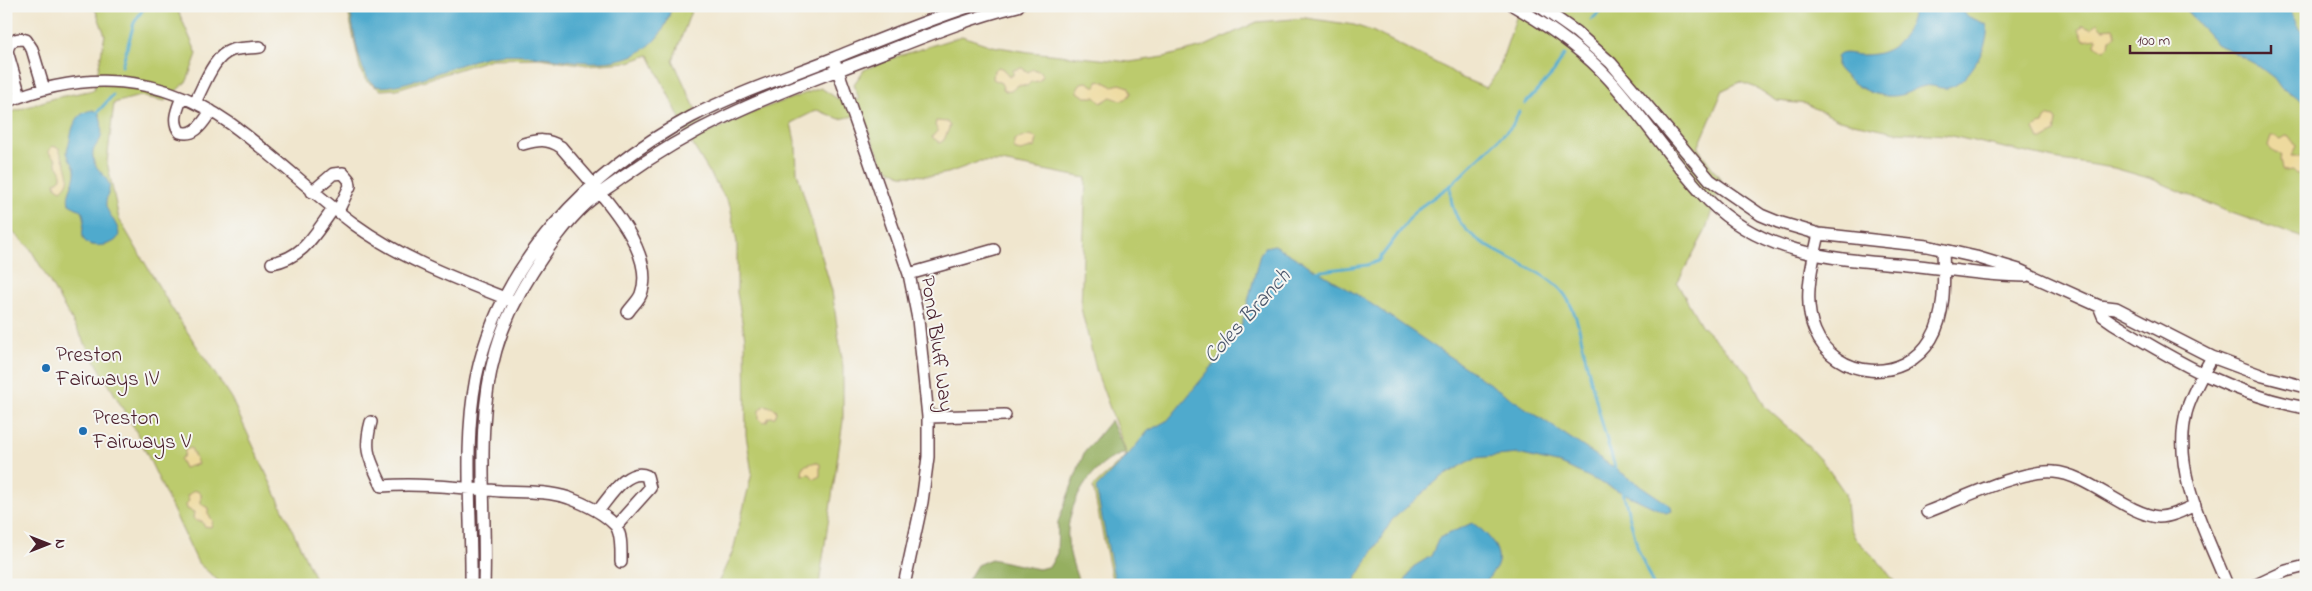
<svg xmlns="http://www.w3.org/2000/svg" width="2312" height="591" font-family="'Indie Flower',sans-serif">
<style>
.green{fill:#bccb6d;stroke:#83754c}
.forest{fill:#95af60;stroke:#706746}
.sand{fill:#eeda9e;stroke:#9c7c64}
.water{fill:#4faacd;stroke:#4c647c}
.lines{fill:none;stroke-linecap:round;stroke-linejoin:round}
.stream{stroke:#4faacd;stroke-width:3}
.street-casing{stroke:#633d43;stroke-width:14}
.street{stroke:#fff;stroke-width:11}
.poi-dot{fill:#1f6fb2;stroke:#f6f6f2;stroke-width:2}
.labels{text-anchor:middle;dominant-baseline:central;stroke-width:4;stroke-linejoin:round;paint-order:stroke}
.street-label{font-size:21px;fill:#4a1f2b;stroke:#f6f6f2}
.poi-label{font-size:21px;fill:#4a1f2b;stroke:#f6f6f2;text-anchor:start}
.water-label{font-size:22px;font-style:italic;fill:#4c576c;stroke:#f6f6f2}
</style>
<rect width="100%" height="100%" fill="#f6f6f2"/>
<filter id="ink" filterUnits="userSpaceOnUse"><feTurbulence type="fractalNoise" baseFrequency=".02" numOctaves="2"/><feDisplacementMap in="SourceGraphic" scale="10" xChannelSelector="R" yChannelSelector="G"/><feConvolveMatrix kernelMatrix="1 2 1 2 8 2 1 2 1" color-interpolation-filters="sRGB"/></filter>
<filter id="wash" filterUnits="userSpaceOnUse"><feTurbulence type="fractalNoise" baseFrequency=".0096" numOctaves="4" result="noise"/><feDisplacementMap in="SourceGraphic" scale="20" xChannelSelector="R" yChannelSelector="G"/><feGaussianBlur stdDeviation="1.12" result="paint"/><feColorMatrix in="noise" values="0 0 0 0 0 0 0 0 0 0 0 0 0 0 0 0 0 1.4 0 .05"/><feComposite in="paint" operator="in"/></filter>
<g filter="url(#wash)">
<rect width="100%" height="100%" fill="#f0e6ce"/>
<path class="green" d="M94 6H176L197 54 187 81 165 101 140 96 114 103 107 162 119 219 171 307 231 398 318 585H223L198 563 137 433 30 248 6 226V114L54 98 94 90 105 35Z
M347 6H693L673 60 707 134 761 109 821 88 838 99 859 100 854 84 864 70 889 59 962 36 992 46 1029 52 1130 62 1164 57 1203 47 1257 22 1306 18 1354 25 1372 31 1448 69 1460 77 1486 88 1498 71 1520 6H2306V239L2226 211 2152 179 2114 168 2054 159 1947 135 1896 132 1839 120 1806 104 1777 101 1757 88 1740 82 1723 90 1698 148 1721 180 1706 230 1677 283 1701 325 1749 374 1765 407 1802 440 1826 466 1845 493 1848 522 1855 538 1881 564 1897 585H1113L1093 487 1127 455 1097 373 1081 308 1086 178 1002 162H978L948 173 932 176 901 175 884 166 872 140 863 114 840 119 817 110 791 123 796 146 797 172 832 291 843 367V421L819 585H717L733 551 752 473 746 435 745 338 737 293V243L730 206 694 147 649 55 629 62 587 65 539 58 491 59 397 89 381 90 366 81 360 68Z"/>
<path class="forest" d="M1111 420 1126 453C1093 460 1065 506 1068 540 1069 555 1075 571 1080 585H969V578L977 565 991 559 1039 569 1050 566 1057 553 1058 522 1084 453Z"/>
<path class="sand" d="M2098 23 2103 29 2113 28 2116 36 2110 39 2109 46 2104 50 2095 45 2096 38 2084 40 2079 30 2083 25 2091 28Z
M999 67 1003 69 1009 77 1013 75V70L1022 68 1028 72 1033 69 1041 72 1043 76 1039 81 1031 82 1027 86 1018 85C1013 89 1011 94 1004 90L1001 83 993 79 994 70Z
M1100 80 1112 86 1120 84 1129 87 1131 93C1125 103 1119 100 1111 97L1101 103 1095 97H1085L1078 92V87L1081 83 1087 82 1095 87 1097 81Z
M2049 116 2055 117 2057 120 2055 133 2045 139H2039L2034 129 2038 125 2043 124 2045 119Z
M936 121 947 122 950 126 944 140 940 143 932 137 938 130 935 126Z
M1031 135 1037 139 1035 147 1020 151 1014 149V140Z
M2271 136H2275L2281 139 2286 136 2290 137 2296 146 2291 156H2302L2305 159 2302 173 2296 174 2292 170 2285 171 2282 170 2280 160 2281 154 2275 153 2268 147Z
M52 146 59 148C63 163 77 178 61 190L56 187 55 183 61 178V170L56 165V159L49 153V150Z
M765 405 776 409 777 412 775 417H769L767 421 763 422 759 419V410Z
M191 448 198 464 184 468 180 459 184 456 185 450Z
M816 462 820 464V476L814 479 810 474 802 475 803 466Z
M194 490 201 493V504L208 508V514L213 521 211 527 204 526 202 521H196L193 518 194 512 187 509 186 504 189 501 187 496Z"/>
<path class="water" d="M349 6H671C669 27 653 47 634 55 588 74 537 48 490 56 465 60 397 92 377 86 358 80 354 24 349 6Z
M1914 6H1957L1969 17 1986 24C1993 42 1968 82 1951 87 1942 91 1934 84 1925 86 1917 87 1911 92 1904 94 1879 102 1852 86 1837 67V57C1844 49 1853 56 1863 55 1895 55 1909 36 1914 6Z
M2182 6H2288L2299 29 2306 35V102L2281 88 2274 78 2257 65 2216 43Z
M94 110 99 113C102 120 103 133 100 140 96 146 92 149 93 157 94 169 105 173 109 184 111 190 105 198 106 206 109 218 132 237 108 244 103 246 94 246 89 244 75 237 89 221 82 212 79 208 73 207 69 204 66 192 74 185 75 174 76 164 68 160 67 152 67 148 69 144 70 140 72 126 77 111 94 110Z
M1274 245 1361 297 1671 506 1672 511 1666 513 1561 464 1518 454 1475 458 1440 478 1392 520 1352 585H1125L1114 577 1096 488 1128 455 1148 431 1168 420 1238 335 1244 317 1260 254 1265 247Z
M1472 523C1486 531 1505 551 1496 568 1492 574 1487 578 1486 585H1403L1413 567 1431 556 1439 538Z"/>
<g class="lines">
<path class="stream" d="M1591 20 1606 6
M122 66 134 23 145 6
M1525 104 1554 72 1564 55
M95 115 113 95
M1451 186C1445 248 1527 255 1560 289 1577 307 1581 337 1586 360 1595 397 1604 434 1616 470
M1314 272 1367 265 1378 261 1416 210 1451 185 1512 126 1519 112
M1622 488 1638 549 1653 585"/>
</g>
</g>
<g filter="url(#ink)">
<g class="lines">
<defs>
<path id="street" d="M1514 6C1549 26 1583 50 1610 80 1644 118 1672 162 1708 200 1767 259 1842 259 1919 266 1954 270 1990 276 2025 276
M1539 6 1576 32 1611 63 1710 180 1761 215 1778 222 1819 234 1927 246 1976 257 2019 270 2099 306 2116 308 2212 357 2263 376 2306 387
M836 65 909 274 918 319 928 417V457L922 502 904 585
M20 96 7 51C9 42 13 39 22 39L26 40 32 49 44 89
M182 97C178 108 171 121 180 132 196 137 203 122 211 111
M6 102C86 69 160 74 231 124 274 155 312 193 354 224 402 259 456 279 510 300
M195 102C204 86 213 56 232 50 240 48 251 48 260 47
M523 144C538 140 547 138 561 147 587 179 659 247 641 294 639 300 632 306 628 312
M312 192 333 174 343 173 349 180 350 186 338 211
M1819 234C1812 265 1802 301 1815 331 1835 380 1905 384 1931 339 1946 315 1944 278 1943 250
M272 263C305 257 315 233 334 208
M909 274 994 250
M2099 306 2103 316 2113 323C2177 362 2231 394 2306 408
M2212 357C2203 374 2191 394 2186 413 2172 473 2205 530 2227 585
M928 417 1005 415
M371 422C363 452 370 459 382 486 421 483 462 488 501 491 523 492 548 491 569 498 585 504 603 512 615 525 622 533 621 551 621 562
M598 511C609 498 627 467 647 476L650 488 616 526
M1927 512C1959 500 2021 469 2054 472 2087 474 2126 514 2159 517 2171 517 2184 510 2195 505
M471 585C472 517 463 446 476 378 500 262 589 172 691 117 737 93 786 77 834 58 879 40 925 21 971 6
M484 585C487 506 474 426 496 350 504 322 516 298 532 273 548 248 565 223 587 203 598 194 611 186 623 177 693 127 758 100 838 70 898 48 956 21 1018 6
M2256 585 2286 571 2306 566"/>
</defs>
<use href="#street" class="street-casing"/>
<use href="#street" class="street"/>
</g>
</g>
<g class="poi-dot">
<circle cx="46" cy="368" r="5"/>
<circle cx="83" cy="431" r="5"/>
</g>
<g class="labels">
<g class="street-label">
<text transform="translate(936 344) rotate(82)">Pond Bluff Way</text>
</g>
<g class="poi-label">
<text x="56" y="356">Preston<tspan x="56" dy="24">Fairways IV</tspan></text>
<text x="93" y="419">Preston<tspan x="93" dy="24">Fairways V</tspan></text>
</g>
<g class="water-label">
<text transform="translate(1248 317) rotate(-48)">Coles Branch</text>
</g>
</g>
<rect width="2312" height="591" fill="none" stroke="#f6f6f2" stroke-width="25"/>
<g transform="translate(48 544) rotate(90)" stroke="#f6f6f2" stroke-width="4" paint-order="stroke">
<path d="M0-4L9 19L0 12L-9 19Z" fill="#4a1f2b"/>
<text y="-8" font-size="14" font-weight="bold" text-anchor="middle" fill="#4a1f2b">N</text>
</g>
<path d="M2130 45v8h141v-8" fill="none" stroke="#4a1f2b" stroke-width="2.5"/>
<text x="2137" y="45" font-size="15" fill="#4a1f2b" stroke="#f6f6f2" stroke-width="4" paint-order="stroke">100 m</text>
</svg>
